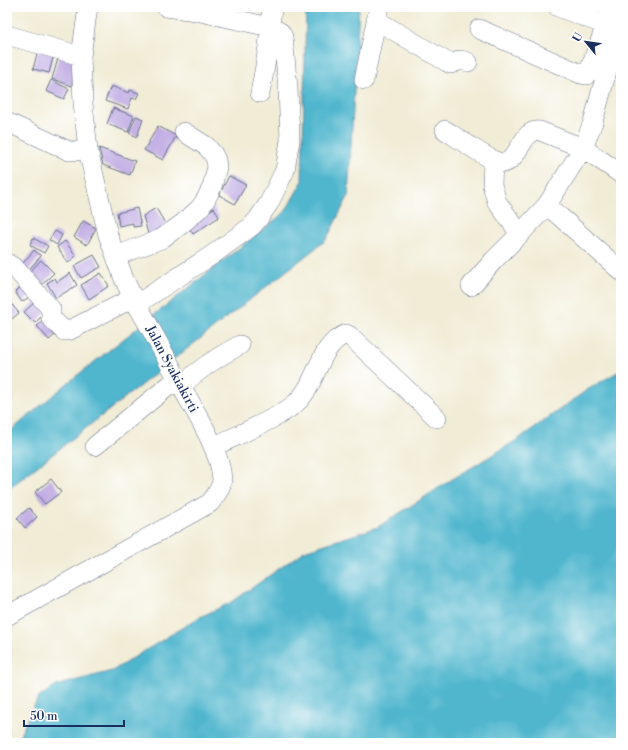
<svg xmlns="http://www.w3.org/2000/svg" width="628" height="750" font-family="'Libre Bodoni',serif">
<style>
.water{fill:#4fb6cd;stroke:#357296}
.building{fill:#bfaae3}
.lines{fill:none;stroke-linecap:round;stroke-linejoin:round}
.minor-casing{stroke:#667188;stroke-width:20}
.minor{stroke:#fff;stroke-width:19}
.labels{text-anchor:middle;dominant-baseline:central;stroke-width:3.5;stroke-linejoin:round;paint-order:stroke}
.street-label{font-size:13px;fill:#1b2f5e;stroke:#fff}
</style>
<rect width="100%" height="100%" fill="#fff"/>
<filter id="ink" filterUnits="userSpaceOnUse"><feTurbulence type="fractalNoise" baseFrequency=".025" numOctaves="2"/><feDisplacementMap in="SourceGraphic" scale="8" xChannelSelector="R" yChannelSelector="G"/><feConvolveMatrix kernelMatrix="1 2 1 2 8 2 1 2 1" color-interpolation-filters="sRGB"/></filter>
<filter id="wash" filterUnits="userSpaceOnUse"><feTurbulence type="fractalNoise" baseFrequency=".012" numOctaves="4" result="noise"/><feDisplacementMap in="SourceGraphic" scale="16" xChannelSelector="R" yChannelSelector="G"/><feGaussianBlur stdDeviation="0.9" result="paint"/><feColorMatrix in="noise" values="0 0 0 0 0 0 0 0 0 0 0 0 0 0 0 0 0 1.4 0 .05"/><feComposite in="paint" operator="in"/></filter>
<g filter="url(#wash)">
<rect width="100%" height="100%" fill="#f1ecd5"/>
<path class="water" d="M306 7H359L348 197 326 240 7 490V434L70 381 285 212 302 182Z
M621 370V743H16L38 698 55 686 112 671 198 618 232 602 304 551 378 527 451 480 517 440 587 390Z"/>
<g id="blocks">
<path class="building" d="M38 50 54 54 49 73 33 69Z
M59 55 73 58 72 86 52 79Z
M51 80 69 89 64 99 46 91Z
M111 86 129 93 130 90 139 93 136 99 132 98 128 109 105 101Z
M113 108 134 116 128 132 107 124Z
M136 116 143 119 137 137 129 133Z
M158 126 176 136 163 160 144 150Z
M99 148 135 161 130 175 103 165Z
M229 176 246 185 235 204 219 195Z
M137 208 141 226 133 227V223L119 226 117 213Z
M156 208 167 227 149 237 143 216Z
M214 208 219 217 193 234 187 224Z
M83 221 96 228 87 245 74 237Z
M55 231 62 235 57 245 49 240Z
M33 238 48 246 44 253 30 245Z
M65 241 76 256 68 263 57 247Z
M34 250 41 256 25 274 19 268Z
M94 255 101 267 81 278 74 266Z
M41 260 54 273 36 290 24 278Z
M70 273 77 285 56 298 47 283 55 278 57 282Z
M101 273 109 286 89 299 81 285Z
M25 284 33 294 22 302 15 292Z
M8 300 19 313 7 323V301Z
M36 301 47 311 35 323 24 312Z
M46 318 58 332 49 340 37 326Z
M51 479 61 492 45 504 35 492Z
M29 508 37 517 25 528 17 518Z"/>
</g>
</g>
<g filter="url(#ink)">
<use href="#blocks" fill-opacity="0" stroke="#667188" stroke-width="1"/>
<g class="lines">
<defs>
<path id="minor" d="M558 7 619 30
M376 20 447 62 451 64 461 60 468 62
M479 29 581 74 586 75 589 71 606 25 615 7
M7 35 81 56
M364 80 379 7
M260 93C266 64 270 36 272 7
M7 122 69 151 88 150
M445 130C456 137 492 162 502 163 519 163 522 127 540 131L583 148 621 174
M493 160 492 185 497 202 520 234
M547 205 621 271
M116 256 161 239 182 224 200 208 206 199 212 187 217 167 216 160 213 154 206 146 184 132
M7 263 15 268 51 309V318L64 331H68L133 298
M471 286 494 260 520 234 547 205 583 148 593 122 605 78 621 26
M137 304 212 255 252 226 258 219 269 203 285 170 290 140 288 88 283 37 280 32 270 27 196 11 166 7
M181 386C200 368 217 357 240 345
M95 446 177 379
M213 447C234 437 256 427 277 416 283 412 291 408 297 402 318 383 318 345 346 334L350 336 437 418
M7 616 210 503C215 496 222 488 222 479 220 449 194 410 180 384 165 355 150 326 133 298L124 279 108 235 88 150 83 103 81 56 88 7"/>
</defs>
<use href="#minor" class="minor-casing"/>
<use href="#minor" class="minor"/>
</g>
</g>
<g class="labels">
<g class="street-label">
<text transform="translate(172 369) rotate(62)">Jalan Syakiakirti</text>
</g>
</g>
<rect width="628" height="750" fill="none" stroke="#fff" stroke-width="24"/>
<g transform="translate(586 42) rotate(299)" stroke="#ffffff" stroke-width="3" paint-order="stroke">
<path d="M0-3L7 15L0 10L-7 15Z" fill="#1b2f5e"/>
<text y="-6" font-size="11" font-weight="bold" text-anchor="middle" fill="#1b2f5e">U</text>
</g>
<path d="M24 720v6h100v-6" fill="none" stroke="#1b2f5e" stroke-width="2"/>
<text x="30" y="720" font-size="12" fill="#1b2f5e" stroke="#ffffff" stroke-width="3" paint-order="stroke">50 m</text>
</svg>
